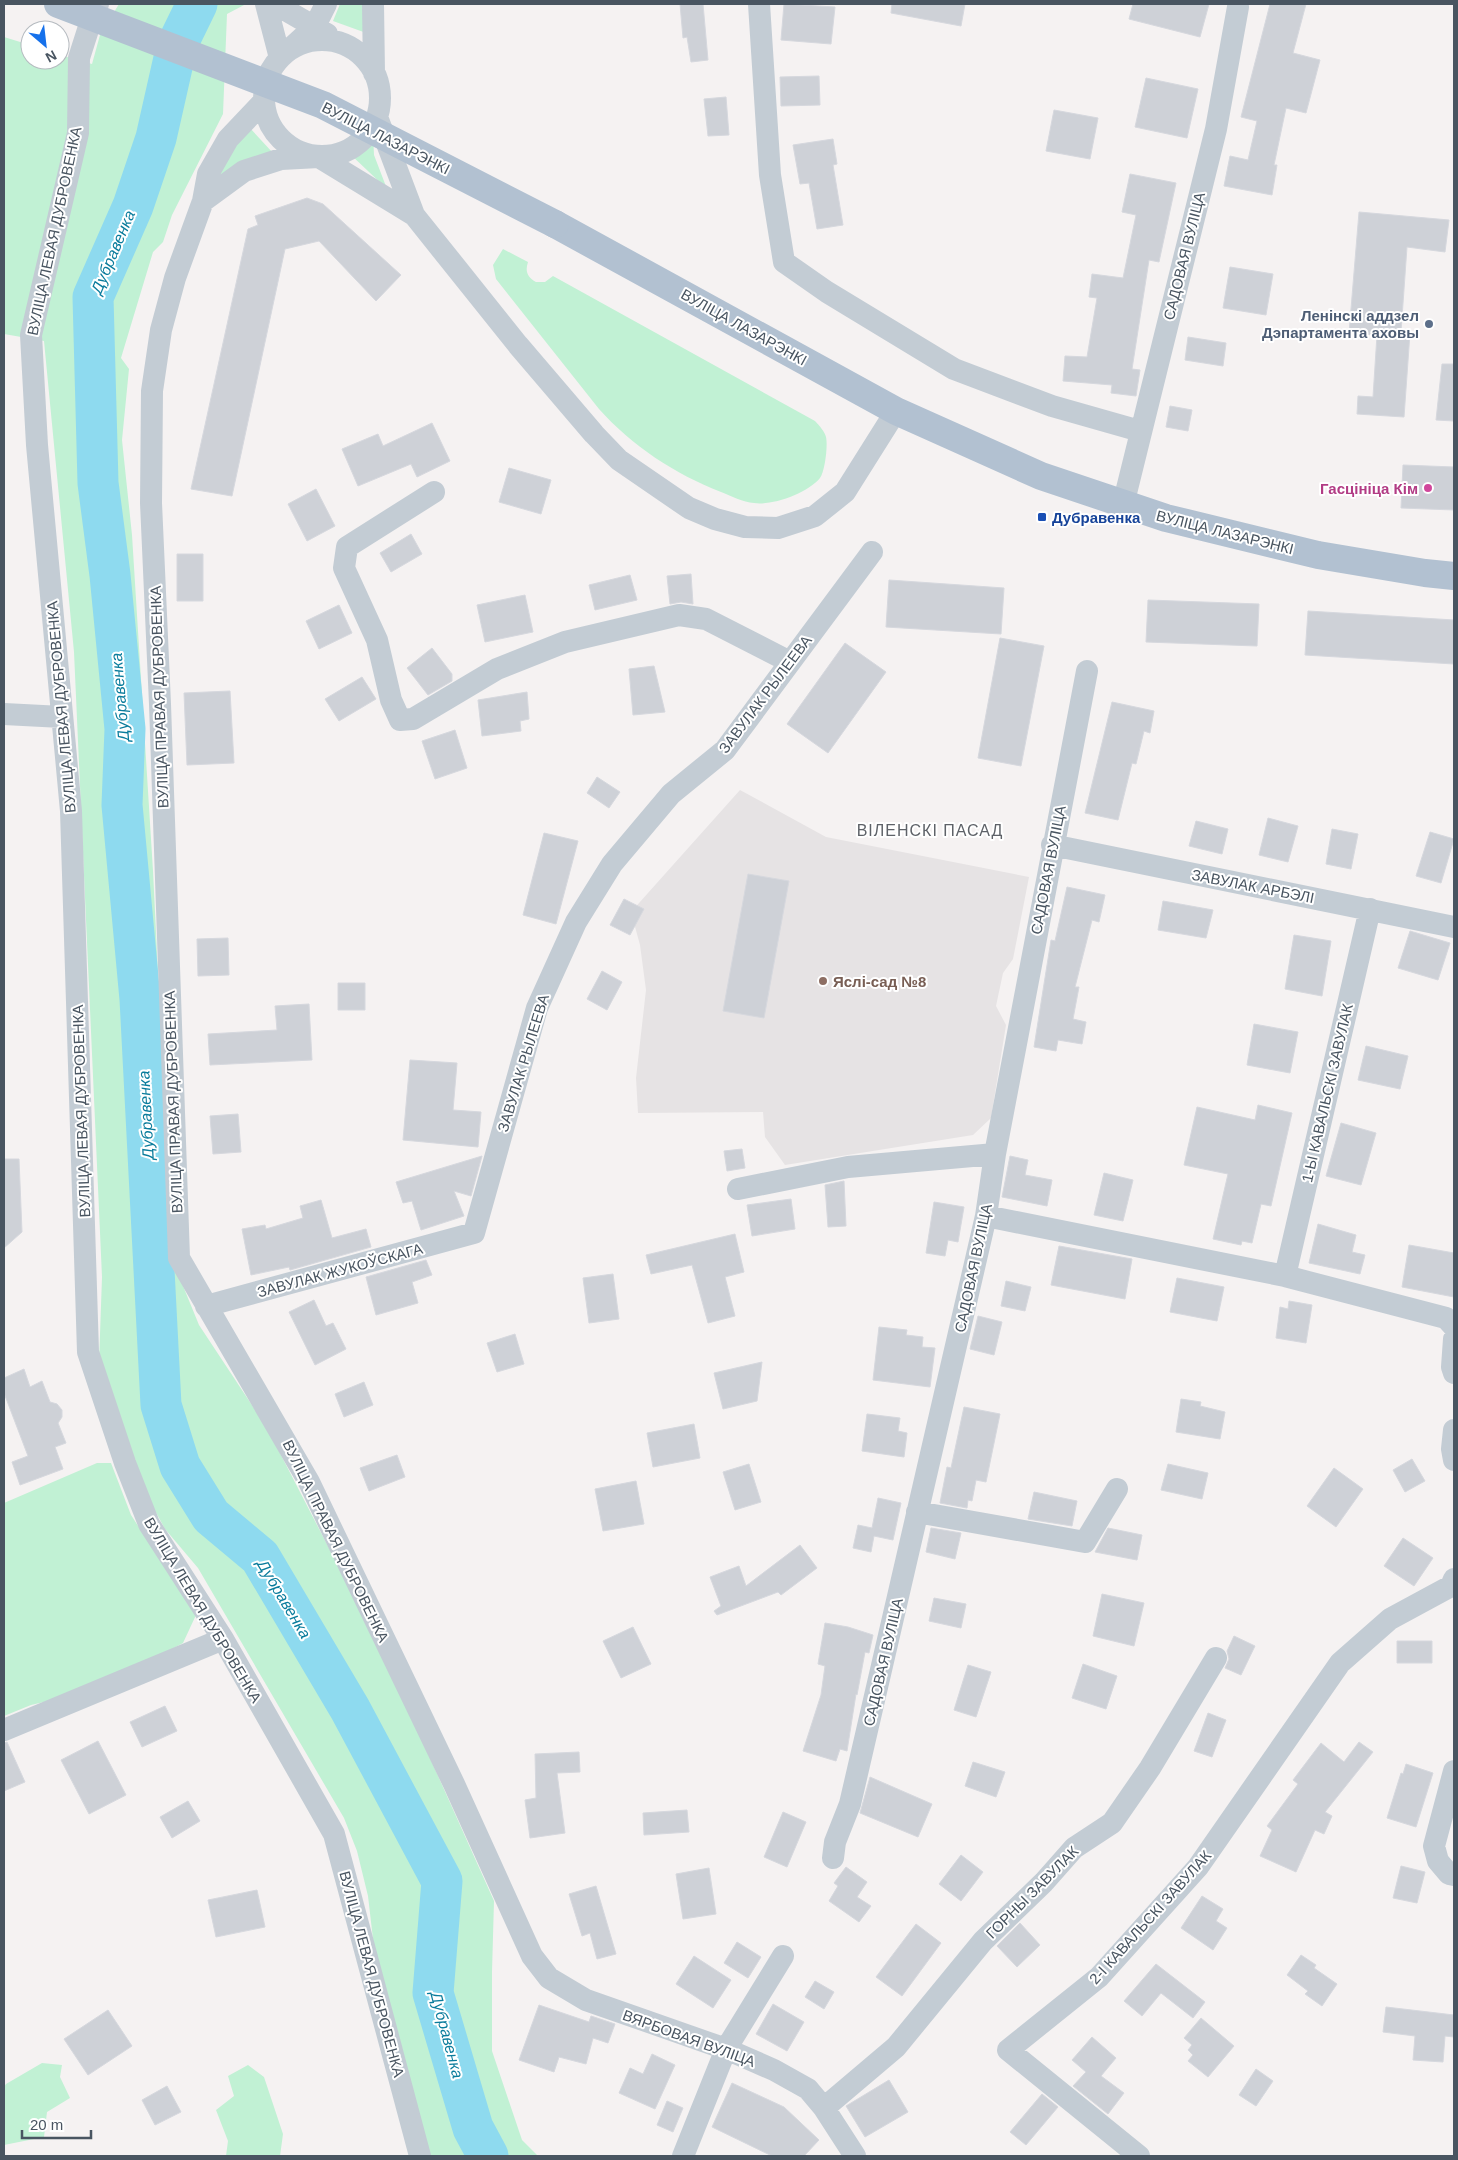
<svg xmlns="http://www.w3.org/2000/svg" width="1458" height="2160" font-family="Helvetica,sans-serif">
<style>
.education{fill:#e6e3e4}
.green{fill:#c1f1d4}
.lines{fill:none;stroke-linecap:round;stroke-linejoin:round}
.river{stroke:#8edaef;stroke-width:41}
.building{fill:#ced1d7;stroke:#d6d8de}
.minor{stroke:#c3ccd4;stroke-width:22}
.major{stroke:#b2c1d1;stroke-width:28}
.major-bridge{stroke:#b2c1d1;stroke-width:28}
.service-dot{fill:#5c6f8a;stroke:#fff;stroke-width:2}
.hotel-dot{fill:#d1479c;stroke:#fff;stroke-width:2}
.transit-dot{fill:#1a4fb4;stroke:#fff;stroke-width:2}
.education-dot{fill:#8d6e63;stroke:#fff;stroke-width:2}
.labels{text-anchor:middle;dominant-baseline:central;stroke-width:4;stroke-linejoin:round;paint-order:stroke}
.street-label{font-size:15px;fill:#495561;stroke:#fff}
.service-label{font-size:15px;font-weight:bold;fill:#4e5e75;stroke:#fff;text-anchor:end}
.hotel-label{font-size:15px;font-weight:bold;fill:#b23c85;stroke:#fff;text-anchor:end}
.transit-label{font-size:15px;font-weight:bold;fill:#164399;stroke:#fff;text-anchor:start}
.education-label{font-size:15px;font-weight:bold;fill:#785e54;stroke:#fff;text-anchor:start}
.water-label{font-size:16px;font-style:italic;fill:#0a7c9c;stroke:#fff}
.neighbourhood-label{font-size:16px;letter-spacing:1px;fill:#5e6268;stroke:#fff}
</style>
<rect width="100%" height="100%" fill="#f5f2f2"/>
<path class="education" d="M740 790 826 837 1029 877 1013 959 1003 973 996 1006 1006 1025 991 1118 973 1135 785 1165 765 1137 763 1112 638 1113 636 1078 646 990 640 945 631 912Z"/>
<path class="green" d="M119 4H246L227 14 223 114 172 215 163 242 153 252 121 358 129 369 122 440 132 535 153 871 172 1259 199 1325 267 1428 383 1653 494 1901 492 1972V2051L522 2140 538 2156H428L376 1965 368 1896 357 1851 344 1818 198 1568 165 1529 140 1483 99 1363 102 1277 74 652 44 341 4 334V37L30 45V60H60V55L92 64 100 35Z
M340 4H364L369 34 333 21Z
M249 127 273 153 213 187 227 156Z
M373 133 374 155 387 189 350 154Z
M503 249 528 262C525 271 527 277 536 282H545L553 276 815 421C819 425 825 432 826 437 828 445 825 471 820 478 808 493 772 506 754 503 743 502 731 496 721 492 675 474 632 446 599 409L496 279 493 265Z
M97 1463H111L131 1515 196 1615 183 1643 130 1672 92 1691 31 1705 4 1716V1503Z
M42 2063 62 2065 60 2077 70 2098 47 2112 44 2137 4 2145V2087L6 2084Z
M248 2065 264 2077 283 2134 280 2156H226L228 2141 216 2110 234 2096 228 2076Z"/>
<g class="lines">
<path class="river" d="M197 4 177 45 156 138 133 206 93 297 98 483 110 575 125 729 122 805 140 999 161 1405 180 1466 211 1516 260 1557 350 1709 442 1881 433 1993 473 2128 488 2156"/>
</g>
<path class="building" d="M680 4H703L708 60 691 62 687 37 683 38Z
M784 4 835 7 831 44 781 40Z
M892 4H965L961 26 891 13Z
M1133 4H1209L1200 37 1129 19Z
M1270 4H1306L1293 53 1320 60 1306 113 1286 108 1274 165H1277L1272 195 1224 186 1230 156 1248 160 1257 121 1241 117Z
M819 76 820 105 781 106 780 77Z
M1146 78 1198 89 1187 138 1135 127Z
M726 97 729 135 708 136 704 99Z
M1054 110 1098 118 1090 159 1046 151Z
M833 139 837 164 833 165 843 225 817 229 809 183 800 184 793 145Z
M1130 174 1176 183 1159 262 1149 260 1132 369 1140 370 1136 396 1111 393 1112 385 1063 381 1065 356 1087 357 1097 298 1089 297 1092 274 1123 278 1136 215 1122 212Z
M307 198 323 204 401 275 376 301 319 241 285 249 232 496 191 489 248 229 258 225 255 216Z
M1359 212 1449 220 1445 252 1407 247 1401 332 1410 333 1404 417 1357 414 1358 396 1373 397 1377 335 1349 333Z
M1230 267 1273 274 1266 315 1223 308Z
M1188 337 1226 343 1223 366 1185 360Z
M1442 364H1454V421L1436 420Z
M1170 406 1192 410 1188 431 1166 427Z
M432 423 450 461 417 477 411 464 358 486 342 449 378 434 383 446Z
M1403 465 1454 467V510L1401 508Z
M509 468 551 480 541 514 499 502Z
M316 489 335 526 307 541 288 504Z
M411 534 422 554 391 572 380 553Z
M177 554H203V601H177Z
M691 574 693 604 681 602 670 604 667 576Z
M630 575 637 600 595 610 589 585Z
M889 580 1004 588 1001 634 886 627Z
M525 595 533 632 485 642 477 605Z
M1148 600 1259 604 1257 646 1146 642Z
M339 605 352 633 319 649 306 621Z
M1308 611 1454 620V664L1305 655Z
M1000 638 1044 646 1021 766 978 758Z
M845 643 886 672 828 753 787 724Z
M432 648 452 674V681L428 695 407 668Z
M654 666 665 712 633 715 629 669Z
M362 677 376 699 339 721 325 699Z
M230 691 234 763 187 765 184 693Z
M527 692 529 719 520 721 521 731 482 736 478 700Z
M1112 702 1154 711 1150 733 1144 731 1136 764 1132 763 1118 820 1085 813Z
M455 730 467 768 435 779 422 741Z
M597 777 620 792 609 808 587 793Z
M1268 818 1298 826 1288 862 1259 855Z
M1196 821 1228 829 1222 854 1189 846Z
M1332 829 1358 834 1351 869 1326 864Z
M1430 832 1454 839 1441 883 1416 876Z
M544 833 578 841 556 924 523 915Z
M748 874 789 881 764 1018 723 1011Z
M1067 887 1105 895 1099 922 1092 920 1075 987H1079L1073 1019 1086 1022 1082 1044 1058 1040 1056 1051 1034 1047 1051 940 1055 941Z
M624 899 644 909 630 935 610 925Z
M1163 901 1213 910 1206 938 1158 930Z
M1410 931 1450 943 1438 980 1398 968Z
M1294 935 1331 941 1322 996 1285 989Z
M228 938 229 975 198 976 197 939Z
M602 971 622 982 607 1010 587 999Z
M338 983H365V1010H338Z
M309 1004 312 1060 210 1065 208 1034 277 1030 275 1006Z
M1254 1024 1298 1032 1290 1073 1247 1065Z
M1366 1046 1408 1056 1400 1089 1358 1080Z
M410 1060 457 1063 453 1110 481 1112 478 1147 403 1140Z
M1258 1105 1292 1113 1271 1206 1261 1204 1252 1243 1242 1241 1241 1245 1213 1239 1228 1174 1184 1165 1197 1107 1255 1120Z
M238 1114 241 1152 213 1154 210 1116Z
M1341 1123 1376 1133 1361 1185 1326 1176Z
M742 1149 745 1168 727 1171 724 1151Z
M482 1156 471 1196 454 1191 464 1216 421 1230 412 1201 403 1203 396 1182Z
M1010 1156 1028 1160 1025 1175 1052 1180 1047 1206 1002 1197Z
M4 1159H19L22 1232 4 1248Z
M1104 1173 1133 1180 1123 1221 1094 1215Z
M844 1181 846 1226 828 1227 825 1185Z
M791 1199 795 1229 752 1236 747 1205Z
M321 1200 332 1238 366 1229 371 1247 290 1270 289 1267 251 1275 242 1229 265 1225 266 1229 303 1218 300 1206Z
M934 1202 964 1207 958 1242 948 1240 945 1256 926 1253Z
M1318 1224 1356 1235 1352 1252 1365 1255 1360 1274 1309 1263Z
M735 1234 744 1272 725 1277 735 1316 708 1323 692 1265 651 1274 646 1255Z
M1409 1245 1454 1253V1297L1402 1287Z
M1059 1246 1132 1259 1125 1299 1051 1285Z
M426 1260 432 1275 412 1282 418 1303 376 1315 366 1277Z
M613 1274 619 1319 589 1323 583 1278Z
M1177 1278 1224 1287 1217 1321 1170 1312Z
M1006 1281 1031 1287 1025 1311 1001 1306Z
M314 1300 326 1326 333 1323 346 1349 315 1365 289 1312Z
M1289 1301 1312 1305 1306 1343 1276 1338 1280 1307 1288 1309Z
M978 1316 1002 1322 994 1355 970 1349Z
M879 1327 907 1330 906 1335 923 1337 922 1347 935 1348 930 1387 873 1380Z
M515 1334 524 1364 497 1372 487 1343Z
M762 1362 757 1401 723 1409 714 1373Z
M24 1369 30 1387 42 1381 50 1402 57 1404 62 1410V1417L58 1423 66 1443 55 1447 63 1469 20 1485 12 1462 28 1456 4 1393V1378Z
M364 1382 373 1405 344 1417 335 1394Z
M1181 1399 1201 1402 1200 1406 1225 1412 1220 1439 1176 1432Z
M964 1407 1000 1414 986 1482 976 1480 972 1501 968 1500 967 1508 940 1503 947 1467 951 1468Z
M867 1414 900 1418 898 1431 907 1433 904 1457 862 1451Z
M694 1424 700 1458 653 1467 647 1433Z
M397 1455 405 1477 369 1491 360 1468Z
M1412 1459 1425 1481 1405 1492 1393 1470Z
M749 1464 761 1502 735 1510 723 1472Z
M1168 1464 1208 1473 1202 1499 1161 1490Z
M1334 1468 1363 1489 1336 1527 1307 1506Z
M636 1481 644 1524 603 1531 595 1489Z
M1034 1492 1077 1501 1072 1526 1028 1519Z
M878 1498 901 1503 893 1540 874 1536 871 1552 853 1548 858 1525 872 1528Z
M931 1528 961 1533 955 1559 926 1552Z
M1108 1528 1142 1535 1137 1560 1095 1552Z
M1403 1538 1433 1558 1414 1586 1384 1566Z
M800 1545 817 1568 781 1595 778 1592 717 1615 714 1611 721 1606 710 1577 739 1566 746 1586Z
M1102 1594 1144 1603 1134 1646 1093 1636Z
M934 1598 966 1604 961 1628 929 1621Z
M825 1623 848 1627 873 1635 869 1653 865 1652 857 1695 856 1694 847 1751 840 1749 836 1761 803 1751 821 1695 825 1666 818 1664Z
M633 1627 651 1664 621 1678 603 1641Z
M1234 1636 1255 1646 1241 1675 1225 1668 1229 1659 1227 1651Z
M1397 1641H1432V1663H1397Z
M1083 1664 1117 1676 1106 1709 1072 1698Z
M968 1665 991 1672 976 1717 954 1710Z
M165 1706 177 1731 142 1747 130 1722Z
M1208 1713 1226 1720 1212 1757 1194 1751Z
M98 1741 126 1795 89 1814 61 1760Z
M7 1742 25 1782 4 1791V1743Z
M1359 1742 1373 1752 1325 1812 1332 1816 1324 1834 1315 1830 1296 1872 1260 1856 1272 1830 1267 1826 1298 1784 1293 1780 1321 1743 1344 1762Z
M579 1752 580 1772 557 1773 565 1833 530 1838 525 1800 536 1798 535 1754Z
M973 1762 1005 1772 996 1797 965 1786Z
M1406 1764 1433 1773 1416 1827 1387 1818 1401 1773 1403 1774Z
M870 1777 932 1804 918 1837 860 1813Z
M188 1801 200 1821 172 1838 160 1817Z
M687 1810 689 1832 644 1835 643 1813Z
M783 1812 806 1822 787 1867 764 1857Z
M961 1855 983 1872 961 1901 939 1884Z
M1401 1866 1425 1872 1417 1903 1393 1898Z
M846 1867 867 1882 857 1897 871 1906 859 1922 829 1901 838 1886 834 1883Z
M709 1868 716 1914 683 1919 676 1874Z
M596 1886 616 1954 597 1959 590 1933 582 1936 569 1894Z
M257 1890 265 1927 216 1937 208 1900Z
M1202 1896 1223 1909 1216 1921 1227 1928 1213 1950 1181 1928Z
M1020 1923 1040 1945 1017 1967 997 1946Z
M916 1924 941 1943 902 1996 876 1977Z
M737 1942 761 1957 748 1978 724 1963Z
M1301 1955 1316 1965 1314 1968 1337 1984 1322 2006 1305 1994 1308 1991 1287 1975Z
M694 1956 731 1980 713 2008 676 1984Z
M1156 1964 1205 2002 1193 2018 1161 1993 1142 2016 1124 2001Z
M815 1981 834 1992 824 2009 805 1997Z
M773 2004 804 2022 787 2051 756 2034Z
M539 2005 589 2022 591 2016 615 2024 608 2043 593 2038 586 2064 559 2057 554 2072 519 2060Z
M1386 2007 1454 2015V2037L1445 2036 1443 2062 1413 2060 1415 2036 1383 2032Z
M108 2010 132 2046 88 2075 64 2039Z
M1201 2018 1234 2046 1208 2077 1188 2061 1193 2055 1188 2050 1192 2045 1184 2038Z
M1092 2037 1116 2058 1101 2076 1124 2093 1108 2114 1073 2086 1086 2072 1072 2060Z
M652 2054 675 2065 655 2109 619 2093 630 2068 643 2074Z
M1256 2069 1273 2081 1256 2106 1239 2095Z
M889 2080 908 2112 865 2137 846 2106Z
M732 2083 784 2107 819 2140 804 2156H772L712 2127Z
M167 2086 181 2112 155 2125 142 2100Z
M1042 2094 1058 2107 1026 2145 1010 2132Z
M667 2101 683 2108 673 2132 657 2125Z"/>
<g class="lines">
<path class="minor" d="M98 4 94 11 79 58 78 133 31 335 37 445 71 811 88 1352 125 1463 149 1524 223 1639 334 1834 420 2156
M266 4 280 58 315 26 326 4
M275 4 327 34
M373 4 374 73
M759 4 770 175 784 262 827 292 954 369 1052 406 1140 431
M264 98a58 58 0 1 1 116 0a58 58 0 1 1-116 0Z
M264 101 228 139 208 174 203 201 175 278 161 330 152 391 151 503 160 704 179 1258 309 1482 454 1784 532 1956 549 1978 586 2000 726 2049 774 2070 808 2089 824 2108 855 2156
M377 117 414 215 518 345 594 434 619 460 689 508 715 519 745 527 778 528 815 516 845 492 896 411
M203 201 244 171 281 159 319 157 414 215
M434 492 347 547 344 568 377 640 391 700 400 720 413 719 497 669 565 642 679 615 706 619 790 662
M1123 505 1216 129 1238 7
M4 714 62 717
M1052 845 1454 927
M738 1189 848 1167 995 1154
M986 1216 1285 1276 1446 1318 1454 1327
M1285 1276 1370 909
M206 1306 474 1233 537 1008 576 922 612 864 671 794 725 750 872 552
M1454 1339 1452 1367 1454 1373
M1454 1430 1452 1449 1454 1460
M917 1512 1085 1542 1117 1489
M4 1730 223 1639
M1454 1771 1434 1846 1438 1861 1449 1874 1454 1875
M833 1858 835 1842 850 1804 986 1216 995 1154 1087 671
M824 2108 896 2047 983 1941 1044 1882 1074 1848 1112 1823 1150 1768 1216 1658
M683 2156 726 2049 783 1956
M1139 2156 1008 2050 1099 1977 1198 1867 1340 1663 1390 1619 1451 1586 1454 1579"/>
<path class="major" d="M555 224 896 411 1041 476 1166 518 1318 555 1425 573 1454 576"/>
<path class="major-bridge" d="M58 4 323 105 555 224"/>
</g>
<circle class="service-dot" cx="1429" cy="324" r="5"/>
<circle class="hotel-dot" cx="1428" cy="488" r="5"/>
<rect class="transit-dot" x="1037" y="512" width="10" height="10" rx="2.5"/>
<circle class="education-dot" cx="823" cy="981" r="5"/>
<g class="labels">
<g class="street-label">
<text transform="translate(386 138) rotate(27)">ВУЛІЦА ЛАЗАРЭНКІ</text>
<text transform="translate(54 231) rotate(-78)">ВУЛІЦА ЛЕВАЯ ДУБРОВЕНКА</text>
<text transform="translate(1184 256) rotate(-76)">САДОВАЯ ВУЛІЦА</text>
<text transform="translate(744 327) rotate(29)">ВУЛІЦА ЛАЗАРЭНКІ</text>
<text transform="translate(1225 532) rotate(14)">ВУЛІЦА ЛАЗАРЭНКІ</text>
<text transform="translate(765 694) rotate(-53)">ЗАВУЛАК РЫЛЕЕВА</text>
<text transform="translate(159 697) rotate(-92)">ВУЛІЦА ПРАВАЯ ДУБРОВЕНКА</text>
<text transform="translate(61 707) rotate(-95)">ВУЛІЦА ЛЕВАЯ ДУБРОВЕНКА</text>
<text transform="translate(1048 870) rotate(-79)">САДОВАЯ ВУЛІЦА</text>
<text transform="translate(1253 886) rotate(11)">ЗАВУЛАК АРБЭЛІ</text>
<text transform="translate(523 1063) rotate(-73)">ЗАВУЛАК РЫЛЕЕВА</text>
<text transform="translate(1327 1093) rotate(-77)">1-Ы КАВАЛЬСКІ ЗАВУЛАК</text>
<text transform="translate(173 1102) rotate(-92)">ВУЛІЦА ПРАВАЯ ДУБРОВЕНКА</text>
<text transform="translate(81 1111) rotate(-92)">ВУЛІЦА ЛЕВАЯ ДУБРОВЕНКА</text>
<text transform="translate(973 1268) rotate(-78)">САДОВАЯ ВУЛІЦА</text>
<text transform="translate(340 1270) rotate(-15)">ЗАВУЛАК ЖУКОЎСКАГА</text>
<text transform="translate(336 1541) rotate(64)">ВУЛІЦА ПРАВАЯ ДУБРОВЕНКА</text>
<text transform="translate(203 1610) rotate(59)">ВУЛІЦА ЛЕВАЯ ДУБРОВЕНКА</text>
<text transform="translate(883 1662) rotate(-77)">САДОВАЯ ВУЛІЦА</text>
<text transform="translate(1032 1892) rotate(-45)">ГОРНЫ ЗАВУЛАК</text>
<text transform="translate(1150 1917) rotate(-48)">2-І КАВАЛЬСКІ ЗАВУЛАК</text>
<text transform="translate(372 1974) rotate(75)">ВУЛІЦА ЛЕВАЯ ДУБРОВЕНКА</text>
<text transform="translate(689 2038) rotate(20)">ВЯРБОВАЯ ВУЛІЦА</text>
</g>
<g class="service-label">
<text x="1419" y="315">Ленінскі аддзел<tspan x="1419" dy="17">Дэпартамента аховы</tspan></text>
</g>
<g class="hotel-label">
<text x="1418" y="488">Гасцініца Кім</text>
</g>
<g class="transit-label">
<text x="1052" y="517">Дубравенка</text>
</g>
<g class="education-label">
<text x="833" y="981">Яслі-сад №8</text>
</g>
<g class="water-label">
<text transform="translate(113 252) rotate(-67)">Дубравенка</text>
<text transform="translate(120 697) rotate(-95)">Дубравенка</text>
<text transform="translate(146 1115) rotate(-93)">Дубравенка</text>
<text transform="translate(284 1599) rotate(59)">Дубравенка</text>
<text transform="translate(447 2035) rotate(75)">Дубравенка</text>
</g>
<g class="neighbourhood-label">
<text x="930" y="830">ВІЛЕНСКІ ПАСАД</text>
</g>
</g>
<rect width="1458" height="2160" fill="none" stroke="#495561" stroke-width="10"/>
<g transform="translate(45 45) rotate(152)"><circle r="24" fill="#ffffff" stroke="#b6bbc0"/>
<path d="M0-4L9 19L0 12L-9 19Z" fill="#1671eb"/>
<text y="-8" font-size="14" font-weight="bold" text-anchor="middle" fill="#495561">N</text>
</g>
<path d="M22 2130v8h69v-8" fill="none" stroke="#495561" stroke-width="2.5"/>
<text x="30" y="2130" font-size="15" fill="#495561" stroke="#ffffff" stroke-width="4" paint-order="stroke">20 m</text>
</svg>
